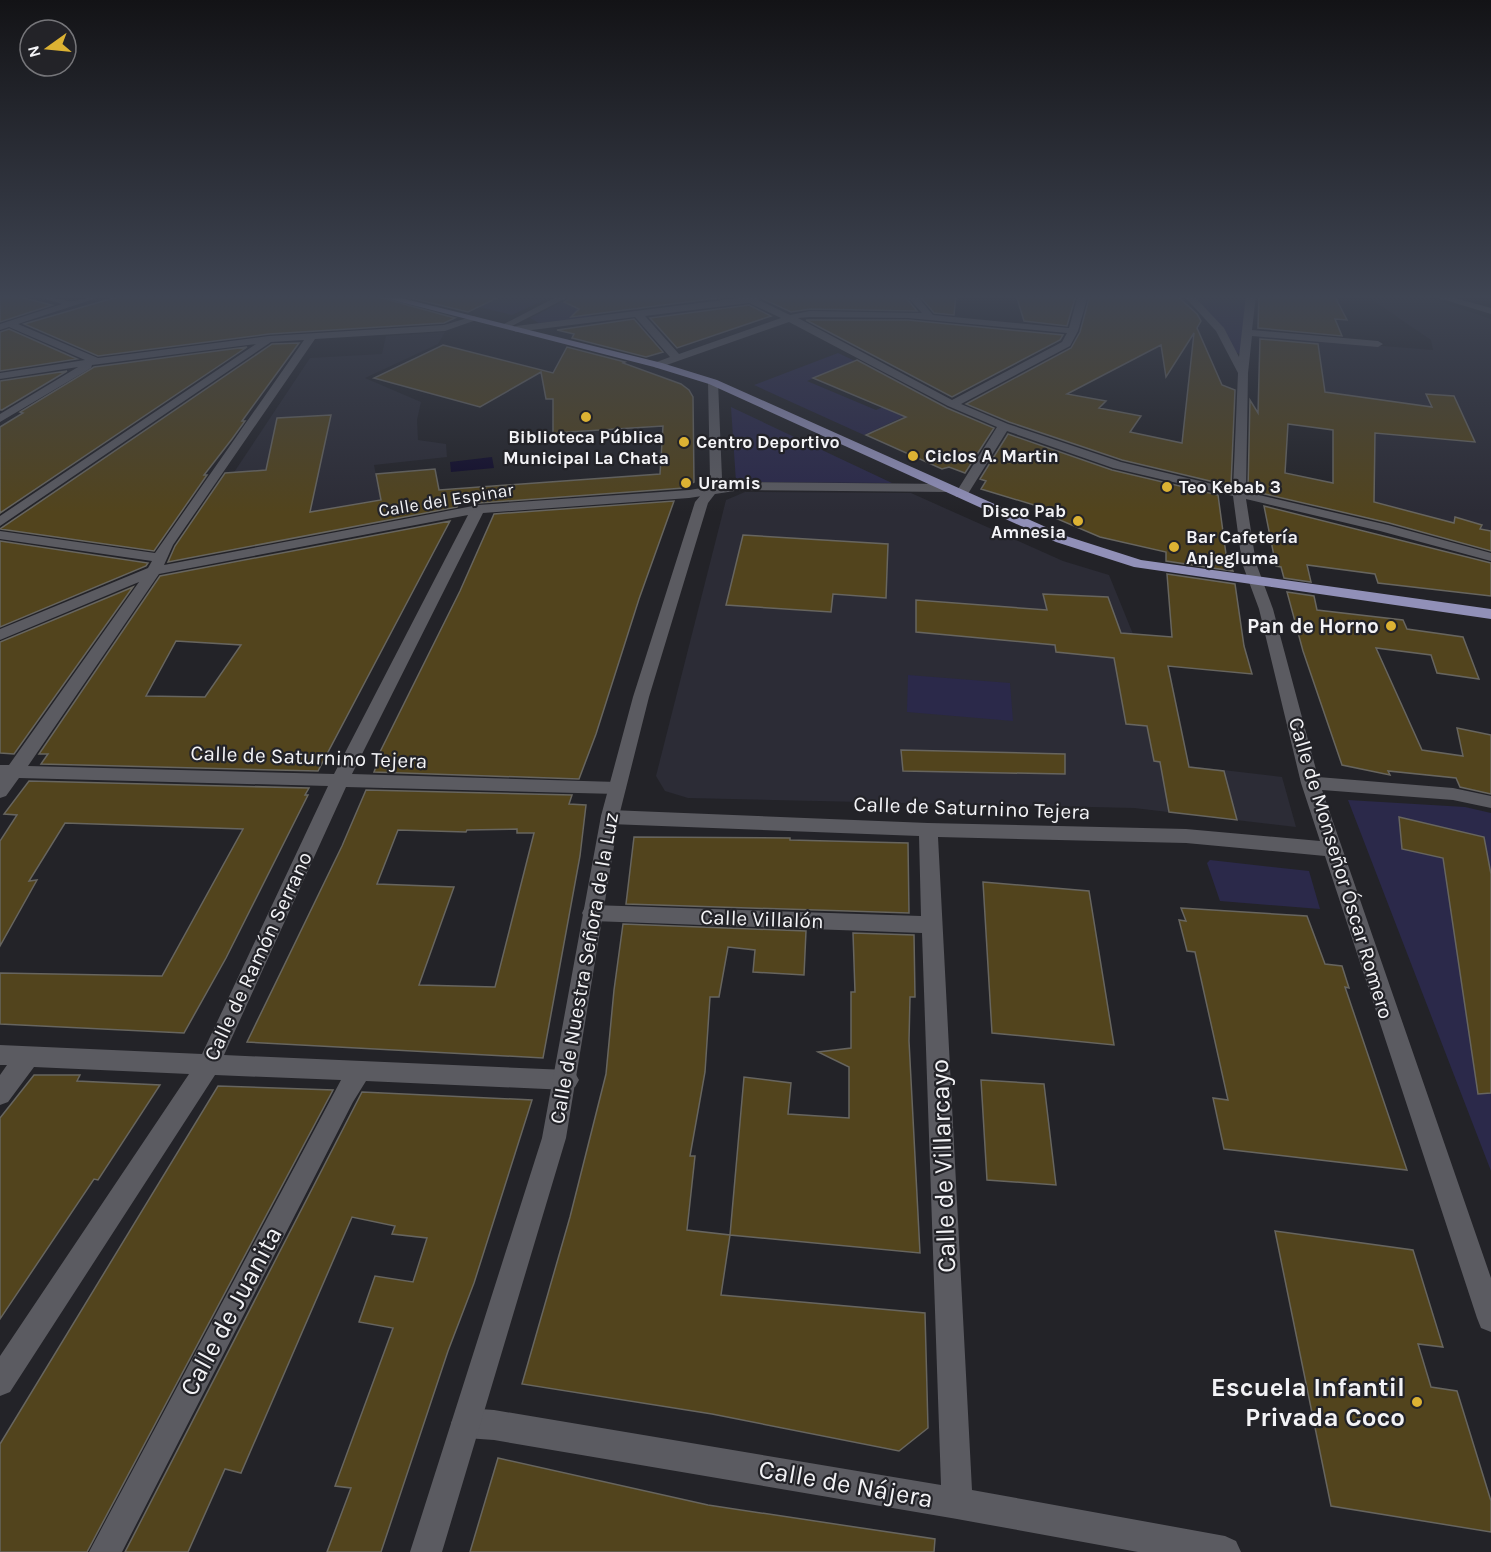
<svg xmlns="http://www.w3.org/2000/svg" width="1491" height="1552" font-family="Karla,sans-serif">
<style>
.built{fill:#2c2c36}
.green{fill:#2b294a}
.water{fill:#100b2a}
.building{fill:#52441d;stroke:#67655f;stroke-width:1.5;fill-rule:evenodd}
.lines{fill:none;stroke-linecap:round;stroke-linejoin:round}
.street{fill:#5b5b61;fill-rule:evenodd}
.secondary{fill:#5b5b61;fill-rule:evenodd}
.primary{fill:#9190b8;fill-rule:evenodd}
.poi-dot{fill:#dcb233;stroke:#232328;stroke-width:2}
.labels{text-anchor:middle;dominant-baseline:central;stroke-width:4.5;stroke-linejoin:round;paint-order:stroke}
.far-poi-label{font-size:18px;font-weight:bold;fill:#f3f3f6;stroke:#232328;text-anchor:start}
.far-street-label{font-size:18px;fill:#f3f3f6;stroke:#232328}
.poi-label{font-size:21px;font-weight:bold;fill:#f3f3f6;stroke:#232328;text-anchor:end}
.street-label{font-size:21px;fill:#f3f3f6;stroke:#232328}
.near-street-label{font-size:26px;fill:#f3f3f6;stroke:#232328}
.near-poi-label{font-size:26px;font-weight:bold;fill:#f3f3f6;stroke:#232328;text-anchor:end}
</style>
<rect width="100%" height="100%" fill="#232328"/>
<path class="built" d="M1365 295 1427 297 1491 319V550L1373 518 1332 409 1258 402 1259 336 1433 350 1431 340Z
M445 332 438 344 365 378 421 402 417 420 418 440 446 444 447 457 374 465 385 522 190 553 183 549 310 358 382 354 386 336Z
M745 492 911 493 1063 561 1109 575 1133 634 1244 644 1252 674 1149 664 1189 766 1282 777 1296 827 1134 808 688 798 665 791 656 776 726 500Z"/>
<path class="green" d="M429 295H555L512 315Z
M1188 295H1251L1245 352 1239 354 1231 349 1207 313Z
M562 302 594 317 539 323 530 318Z
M838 353 855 361 807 381 876 410 915 393 933 403 864 435 754 385Z
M731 407 892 483 736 482Z
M908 675 1010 683 1013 721 907 712Z
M1348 800 1465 807 1491 813V1171Z
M1210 860 1309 871 1320 909 1220 901 1207 863Z"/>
<path class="water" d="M492 457 494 468 451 472 450 462Z"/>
<path class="building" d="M0 295H11L52 305 0 322Z
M124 295H371L455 318 444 323 269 334 98 356 24 324Z
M398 295H503L468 312Z
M574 295H733V296L571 317 579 309 564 302Z
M758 295H904L917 311 810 309 791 312 761 298Z
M919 295H956L954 315 934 313Z
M1016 295H1076L1067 326 1024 321Z
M1090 295H1176L1197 314 1201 321 1197 328 1222 385 1235 390 1231 486 1122 460 1009 422 966 404 1071 348 1080 332ZM1194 333 1182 443 1130 432 1141 416 1099 408 1106 401 1067 394 1161 345 1166 377Z
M1259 295H1334L1347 320 1335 319 1342 336 1258 328Z
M749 305 771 316 677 348 650 318Z
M634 319 663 352 646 357 572 338 574 334 557 330Z
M806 320H908L1063 335 1060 340 952 397Z
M9 329 77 359 0 371V332Z
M1260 339 1318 344 1325 392 1432 407 1426 394 1454 396 1475 442 1375 433 1374 502 1454 523 1455 517 1482 525 1480 529 1491 531V551L1389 523 1248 490 1250 400 1258 413ZM1288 424 1333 430V483L1285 473Z
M299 343 242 421H245L232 439 204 475H207L154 551 0 529 272 344Z
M443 345 553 373 567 347 625 362 623 363 681 384 689 390 693 397 694 482 684 488 479 503 464 495 457 507 168 562 175 546 225 473 266 470 277 418 331 415 310 512 381 500 376 474 435 469 439 490 660 474 663 426 553 433V399H546L541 372 480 407 374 378Z
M247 347 0 513V427L23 413 20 412 94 367Z
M857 360 947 408 994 428 965 473 949 467 942 469 866 435 906 417 813 378Z
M67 371 2 410H0V381Z
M1008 434 1112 470 1218 495 1226 554 1233 571 1166 561V552L1100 537 1041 512 1044 508 981 489 986 481 980 479Z
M674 501 639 599 596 734 579 779 374 772 378 762H375L460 591 494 514Z
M1264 506 1491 563V596L1378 583 1375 574 1307 565 1311 582 1284 578 1281 567 1276 566Z
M450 521 318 771 41 764 48 754H39L160 576ZM176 641 241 645 205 697 146 696Z
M743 535 888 544 886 598 833 594 831 612 726 605Z
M0 541 148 563 146 566 0 627Z
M1167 574 1235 584 1244 646 1252 674 1168 666 1189 767 1224 771 1237 820 1169 812 1160 762 1154 761 1147 726 1126 724 1114 658 1056 652 1055 645 916 632V600L1047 610 1043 594 1108 597 1121 633 1172 637Z
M133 587 14 754 0 753V642Z
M1287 592 1314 596 1317 610 1403 620 1407 629 1463 637 1479 679 1437 673 1431 655 1376 648 1422 750 1463 756 1457 728 1491 735V794L1460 787 1456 778 1388 771 1390 775 1342 765 1303 651Z
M901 750 1065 754V774L903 771Z
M29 781 309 788 305 795H308L226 958 184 1033 0 1024V973L162 976 243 829 65 823 29 881 37 880 0 946V841L17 815 4 814Z
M366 790 572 795 569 804 586 805 580 856 543 1058 247 1042 342 846ZM517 829V833H534L495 987 419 985 454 887 377 884 398 830 466 832 467 830Z
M1399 817 1484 837 1491 874V1093L1478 1094 1443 858 1402 849Z
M634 837 790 838V840L908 843 909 913 626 904Z
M983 882 1089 891 1114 1045 992 1033Z
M1181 908 1307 916 1325 964 1342 966 1349 988 1345 987 1407 1170 1224 1149 1213 1098 1228 1100 1195 952 1187 951 1179 920 1186 921Z
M623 924 806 931 804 975 753 972 755 950 728 947 719 997H710L705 1072 690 1156H695L687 1230 730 1235 721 1295 925 1313 928 1428 899 1451 712 1414 522 1384 570 1217 606 1074 614 990Z
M853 933 914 935 915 997H910L909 1041 920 1253 730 1235 744 1077 791 1083 788 1114 849 1118V1067L818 1052 851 1048V992H855Z
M34 1075H80L77 1081 160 1085 98 1180 94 1179 0 1319V1118Z
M981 1080 1044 1084 1056 1185 987 1180Z
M218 1086 333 1090 87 1552H0V1444Z
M362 1092 532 1100 474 1283 448 1351 381 1552H327L351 1488 335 1486 393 1328 359 1322 375 1276 413 1282 427 1238 392 1234 395 1226 352 1217 241 1473 225 1469 188 1552H125Z
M1275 1231 1413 1250 1443 1347 1418 1344 1431 1387 1457 1391 1491 1501V1532L1331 1506Z
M498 1458 708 1505 935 1539 934 1552H470Z"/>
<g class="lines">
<path class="street" d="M32 295C47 295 61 301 72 301 81 301 92 295 106 295L18 324 98 358 269 336 444 325 474 316 479 319 445 331 315 339 173 545 164 565 478 505 689 490 741 482 949 484 955 488 949 492 741 490 689 498 483 513 352 774 617 782 623 784 626 788 623 792 617 794 346 787 224 1055 567 1070 575 1073 579 1080 575 1087 567 1090 366 1081 353 1102 122 1552H89L341 1080 215 1075 10 1392 0 1396V1356L189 1074 34 1067 8 1102 0 1105V1075L7 1065H0V1045L202 1054 328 786 19 778 6 796 0 798V765H9L139 582 0 640V629L148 568 152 561 0 539V531L155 553 304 340 271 342 0 526V516L256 344 92 365 91 368 0 422V414L78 367 0 379V373L85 360 9 327 0 330V324L62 304ZM468 515 334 774 28 766 159 574Z
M560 295H572L510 327 502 325Z
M735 295 758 297 759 300 790 315 810 311 922 313 906 295H916L933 315 1069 328 1078 295H1088L1078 331 1070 346 961 404 1008 424 1121 462 1233 489 1238 373 1216 331 1183 295H1193L1224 328 1239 357 1246 295H1256L1252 330 1378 341 1383 344 1378 347 1252 336 1248 373 1246 492 1388 525 1491 553V561L1380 531 1246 499 1256 563 1273 609 1318 777 1453 788 1491 796V808L1453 800 1322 790 1491 1278V1332L1481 1328 1477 1318 1325 856 1186 843 938 837 972 1490 1225 1536 1236 1541 1241 1552H1138L957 1519 494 1440 466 1438 456 1433 451 1423 456 1413 466 1408 494 1410 941 1485 922 933 592 921 585 919 582 913 585 907 592 905 921 916 919 836 610 824 603 822 601 817 603 812 610 810 928 823 1186 829 1320 841 1301 783 1259 609 1242 563 1233 496 1113 468 1007 431 966 497H956L955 494 997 427 948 406 789 322 658 368 654 367V363L670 357 635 317 516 332 511 329 516 326 739 298ZM749 303 781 318 679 354 645 316ZM810 317 908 318 1067 333 1062 342 952 400 798 318Z
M1429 295H1444L1491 308V314Z"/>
<path class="secondary" d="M713 379 718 382 722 478 718 490 708 503 649 697 619 816 566 1138 442 1552H410L542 1138 601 816 633 697 695 502 706 489 710 478 708 382Z"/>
<path class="primary" d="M373 295H389L662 363 717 380 1066 536 1141 560 1491 609V619L1134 567 1056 542 709 384 654 367Z"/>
</g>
<linearGradient id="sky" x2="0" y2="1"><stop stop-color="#131316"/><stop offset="0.58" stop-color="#3f4553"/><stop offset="1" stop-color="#3f4553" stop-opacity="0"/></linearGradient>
<rect width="1491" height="512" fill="url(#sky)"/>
<g class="poi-dot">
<circle cx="586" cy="417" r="6"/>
<circle cx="684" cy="442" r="6"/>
<circle cx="913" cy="456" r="6"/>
<circle cx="686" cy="483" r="6"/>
<circle cx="1167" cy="487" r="6"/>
<circle cx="1078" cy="521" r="6"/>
<circle cx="1174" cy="547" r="6"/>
<circle cx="1391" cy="626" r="6"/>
<circle cx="1417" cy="1402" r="6"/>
</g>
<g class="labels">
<g class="far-poi-label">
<text x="586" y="437" text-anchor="middle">Biblioteca Pública<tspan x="586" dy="21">Municipal La Chata</tspan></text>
<text x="696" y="442">Centro Deportivo</text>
<text x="925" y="456">Ciclos A. Martin</text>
<text x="698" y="483">Uramis</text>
<text x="1179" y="487">Teo Kebab 3</text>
<text x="1066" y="511" text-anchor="end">Disco Pab<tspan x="1066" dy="21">Amnesia</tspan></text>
<text x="1186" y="537">Bar Cafetería<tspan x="1186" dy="21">Anjegluma</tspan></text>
</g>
<g class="far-street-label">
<text transform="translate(446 500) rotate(-9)">Calle del Espinar</text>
</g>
<g class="poi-label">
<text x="1379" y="626">Pan de Horno</text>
</g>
<g class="street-label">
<text transform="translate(309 757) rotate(2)">Calle de Saturnino Tejera</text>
<text transform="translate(972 808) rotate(2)">Calle de Saturnino Tejera</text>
<text transform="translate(1341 868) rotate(73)">Calle de Monseñor Óscar Romero</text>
<text transform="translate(762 919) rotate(2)">Calle Villalón</text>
<text transform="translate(258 956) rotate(-65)">Calle de Ramón Serrano</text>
<text transform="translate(584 968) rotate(-80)">Calle de Nuestra Señora de la Luz</text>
</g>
<g class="near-street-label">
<text transform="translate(943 1166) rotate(-92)">Calle de Villarcayo</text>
<text transform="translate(231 1311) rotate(-62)">Calle de Juanita</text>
<text transform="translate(846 1484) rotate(10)">Calle de Nájera</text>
</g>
<g class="near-poi-label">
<text x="1405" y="1387">Escuela Infantil<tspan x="1405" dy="30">Privada Coco</tspan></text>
</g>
</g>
<g transform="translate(48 48) rotate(255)"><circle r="28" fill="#232328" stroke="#76767a" stroke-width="1.5"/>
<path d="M0-4.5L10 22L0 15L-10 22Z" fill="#dcb233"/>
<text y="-9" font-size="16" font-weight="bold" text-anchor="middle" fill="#f3f3f6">N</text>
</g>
</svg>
